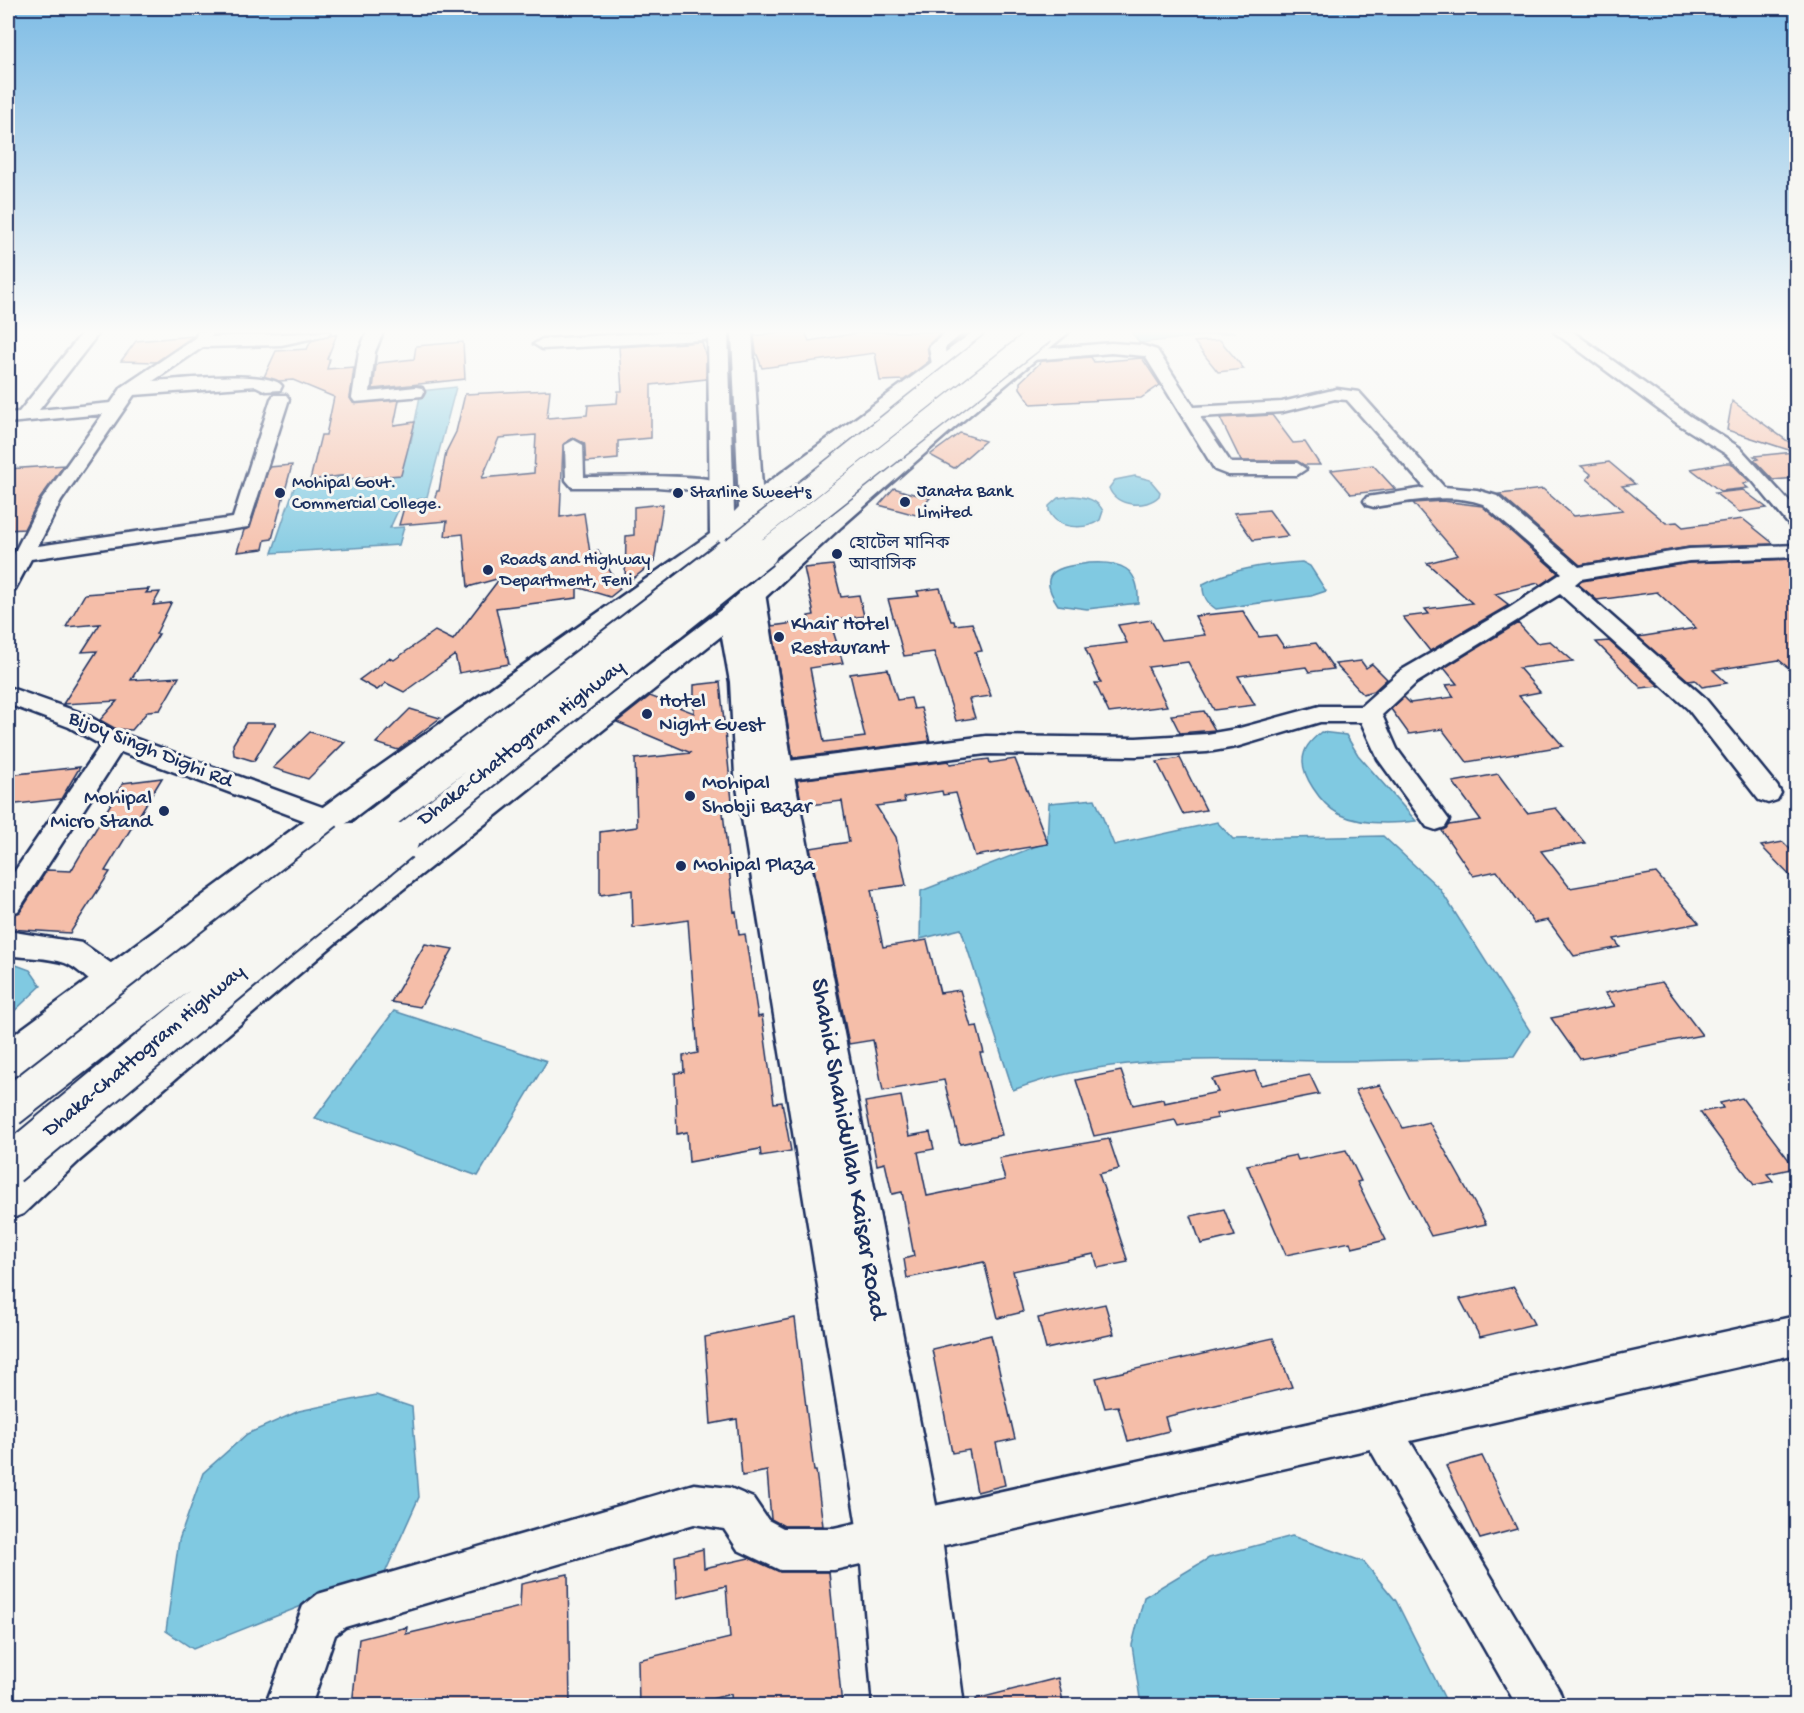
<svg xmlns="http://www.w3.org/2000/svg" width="1804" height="1713" font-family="'Gochi Hand','Noto Sans Bengali',sans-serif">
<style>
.water{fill:#80c9e1;stroke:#588bad;stroke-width:1.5}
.building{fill:#f5bea9;stroke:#1b2f5e;stroke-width:1.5;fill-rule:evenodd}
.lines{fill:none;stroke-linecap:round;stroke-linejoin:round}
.minor-casing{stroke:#1b2f5e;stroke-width:5}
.major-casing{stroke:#1b2f5e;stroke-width:5}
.highway-casing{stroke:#1b2f5e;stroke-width:5}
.minor{fill:#f6f6f2;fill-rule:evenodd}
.major{fill:#f6f6f2;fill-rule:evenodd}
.highway{fill:#f6f6f2;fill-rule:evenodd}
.highway-bridge-far2-casing{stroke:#1b2f5e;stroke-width:25;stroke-linecap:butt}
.highway-bridge-far1-casing{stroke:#1b2f5e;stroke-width:32;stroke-linecap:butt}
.highway-bridge-casing{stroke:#1b2f5e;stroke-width:42;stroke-linecap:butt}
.highway-bridge-far2{stroke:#f6f6f2;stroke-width:22}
.highway-bridge-far1{stroke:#f6f6f2;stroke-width:28}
.highway-bridge{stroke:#f6f6f2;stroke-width:38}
.poi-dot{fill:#1b2f5e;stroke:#f6f6f2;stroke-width:2}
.labels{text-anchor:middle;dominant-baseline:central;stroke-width:6;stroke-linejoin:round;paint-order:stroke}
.far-poi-label{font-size:18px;fill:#1b2f5e;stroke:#f6f6f2;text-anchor:start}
.poi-label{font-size:21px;fill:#1b2f5e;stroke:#f6f6f2;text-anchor:start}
.street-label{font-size:21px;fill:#1b2f5e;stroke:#f6f6f2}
.near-street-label{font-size:26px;fill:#1b2f5e;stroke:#f6f6f2}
</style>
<rect width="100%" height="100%" fill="#f6f6f2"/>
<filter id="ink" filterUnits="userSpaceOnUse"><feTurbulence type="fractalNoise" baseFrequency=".0167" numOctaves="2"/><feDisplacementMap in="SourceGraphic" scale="12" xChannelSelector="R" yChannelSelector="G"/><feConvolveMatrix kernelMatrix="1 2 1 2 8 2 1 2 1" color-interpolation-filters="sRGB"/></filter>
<g filter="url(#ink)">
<path class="water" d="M1131 332H1236L1140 343Z
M456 387 427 497 401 504 390 528 404 527 399 545 272 553 295 485 335 482 352 449 411 442 421 391Z
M1135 476 1150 480 1160 492 1159 496C1146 509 1116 507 1109 488L1115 480Z
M1073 496C1085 497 1097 499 1103 511L1100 520C1084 531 1057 529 1049 511V506L1058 498Z
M1302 562 1310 566 1326 591 1311 596 1216 609C1207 603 1202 596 1203 584 1232 568 1270 564 1302 562Z
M1089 563C1120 561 1140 567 1138 603L1087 609 1058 605C1034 570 1060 567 1089 563Z
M1321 732 1346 735 1358 755 1416 821C1392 824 1361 825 1339 814 1322 805 1298 773 1304 754 1306 745 1314 738 1321 732Z
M1095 799 1114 845 1217 822 1233 839 1383 836 1440 889 1530 1031 1514 1056C1451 1059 1387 1061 1323 1061 1220 1060 1112 1052 1013 1090L961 929 920 939 921 891 1047 842 1049 803Z
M8 962 30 970 41 986 8 1017Z
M394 1011 547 1061 478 1176 315 1118Z
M376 1395 412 1407 419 1497 385 1573 193 1649 166 1631 179 1540 203 1473 247 1434 299 1411Z
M1292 1536 1364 1562 1396 1601 1448 1705H1141L1132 1645 1144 1597 1209 1558Z"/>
<path class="building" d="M780 332H805L809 341 864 332H942L928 345 929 361 904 380 880 381 875 353 762 368 756 352 754 336Z
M337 334 327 359H330L327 369 354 367 350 398 353 403 399 400 394 425 415 422 401 475 347 479 348 475 310 480 321 435H326L334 397 293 380 279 381 264 377 276 351 307 349 311 341Z
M193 336 156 362 121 361 136 341Z
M1220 340 1244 369 1218 372 1194 342Z
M463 342 465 379 373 389 376 366 378 363 414 359 416 346Z
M702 342 706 357V379L651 385V438L618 441V459L586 462 584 443 573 438 563 445 560 517 584 513 590 553 598 550 620 589 610 597 577 587V598L496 608 509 664 459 673 455 655 404 692 386 683 377 690 359 680 389 658 394 660 435 631 453 640 500 578 468 587 463 534 445 536 447 521 399 525 405 504 434 501 437 491H439L446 452 456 432 465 394 550 390 547 418 587 415 588 405 617 403 618 391H622L619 347ZM536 435 534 473 482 478 499 438Z
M1091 357 1094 362 1142 358 1160 385 1141 398 1031 404 1020 388V382L1042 361Z
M1732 401 1797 448V478L1773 480 1754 460 1758 459 1754 456 1795 452 1727 430Z
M1272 415 1293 443 1305 442 1320 465H1304L1297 461H1241L1220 418Z
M960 433 985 441 954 468 930 455Z
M1609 462 1635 484 1622 486 1666 523 1677 522 1683 527 1743 519 1774 544 1689 547 1580 565 1499 494 1543 489 1574 516 1623 510 1587 479 1591 474 1581 466Z
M1725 463H1731L1750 482 1743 484 1748 488 1720 491 1691 469Z
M64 465 39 500 24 529 8 530V469Z
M292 465 272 539 265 540 263 549 237 552 244 530 250 528 269 467Z
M1373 465 1395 489 1351 494 1331 470Z
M894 488 906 492 930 498 916 515 879 505Z
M1743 490 1767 508 1739 512 1715 493Z
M1443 501 1482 506 1558 573 1540 585 1538 583 1495 594 1509 605 1430 651 1403 617 1429 614 1425 609 1472 603 1427 563 1458 555 1413 503Z
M663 504 654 562 625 585 626 536 634 535V507Z
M1269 510 1288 536 1253 540 1234 513Z
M1794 559 1797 561V675L1779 660 1713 670 1727 683 1702 687 1695 680 1689 681 1638 637 1696 628 1657 592 1597 600 1578 584 1582 581 1689 563Z
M833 565 841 597 859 595 864 616 830 621 843 663 810 668 824 742 865 737 850 674 888 669 897 700 911 698 914 709 921 708 930 741 793 758 772 626 810 621 808 616 814 615 804 568Z
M940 588 951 621H954L955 625 972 623 982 651 975 652 991 696 969 699 975 718 956 721 934 652 904 656 888 599 919 596 917 591Z
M149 589 146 593 160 592 153 605 171 603 156 634H159L131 680 179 677 160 710 148 711 132 730 116 729 100 720 117 701 63 704 97 651 82 652 100 624 66 627 85 594Z
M1243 611 1259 637 1276 635 1284 647 1316 643 1334 669 1309 672 1306 667 1238 676 1255 705 1214 710 1188 662 1148 667 1167 706 1109 713 1095 683H1101L1085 648 1127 643 1118 625 1151 620 1162 640 1205 635 1195 616Z
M1518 623 1536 643 1550 641 1573 661 1519 668 1540 692 1519 696 1563 746 1467 762 1442 729 1409 734 1391 709 1404 697 1410 703 1454 697 1446 685 1457 684 1444 668Z
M1609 641 1659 686 1641 688 1596 642Z
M1361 661 1366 668 1372 664 1387 679 1374 691 1363 694 1335 664Z
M720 682 732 801 722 803 734 912 736 911 739 935 745 934 758 1017 762 1016 774 1103 782 1102 791 1151 761 1156 760 1149 689 1162 687 1132 677 1134 675 1073 684 1072 683 1056 698 1053 688 920 633 928 632 890 600 895V832L637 827 635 759 691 753 617 722 650 696 694 713V685Z
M410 709 440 718 398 750 376 743Z
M1204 711 1215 730 1180 733 1171 715Z
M246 723H276L254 761 234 755 233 744Z
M310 732 345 742 308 779 273 768Z
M1180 758 1206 810 1183 814 1157 762Z
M989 759 990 763 1015 759 1048 844 975 856 956 793 943 795 942 791 904 797 905 802 876 806 896 837 906 885 871 890 883 947 927 940 940 993 960 990 971 1027 977 1026 984 1053H980L1002 1135 960 1144 944 1080 883 1091 873 1040 849 1044 810 848 849 842 842 801 802 806 797 780 949 761 950 764Z
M80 767 61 799 8 805V775Z
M1498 774 1527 813 1556 808 1585 843 1541 851 1570 888 1656 873 1699 923 1614 939 1620 947 1574 956 1548 920 1534 923 1497 871 1473 876 1442 831 1449 825 1481 820 1453 782Z
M162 778 105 871 110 872 70 933 8 929V916L20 912 47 870 71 871 123 783Z
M1783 842 1797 856V883L1761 846Z
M425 944 453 949 420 1007 391 1002Z
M1662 982 1702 1035 1580 1059 1551 1018 1615 1006 1605 993Z
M1121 1071 1133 1105 1163 1099 1164 1103 1218 1092 1212 1079 1255 1071 1261 1085 1310 1075 1319 1094 1216 1114 1218 1118 1178 1126 1175 1120 1094 1136 1076 1080Z
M1380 1085 1403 1128 1429 1122 1486 1224 1431 1236 1355 1090Z
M901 1096 909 1136 930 1132 934 1149 918 1152 927 1196 1005 1180 999 1158 1109 1139 1119 1169 1099 1174 1128 1262 1098 1268 1094 1254 1013 1271 1023 1312 998 1318 984 1262 907 1278 904 1259 914 1256 902 1192 892 1194 885 1163 877 1165 865 1102Z
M1742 1098 1795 1168 1767 1174 1773 1181 1754 1185 1700 1112 1723 1108 1720 1103Z
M1346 1150 1361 1181 1357 1182 1386 1240 1352 1248 1350 1242 1286 1255 1247 1165 1296 1155 1298 1160Z
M1224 1209 1235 1236 1201 1244 1191 1216Z
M1514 1287 1534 1324 1480 1337 1460 1299Z
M1105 1304 1114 1334 1046 1349 1038 1318Z
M795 1318 814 1471H816L823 1526H784L771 1519 767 1471 742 1476 737 1419 711 1424 705 1337Z
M991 1335 1015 1439 996 1443 1005 1485 977 1492 969 1450 952 1453 932 1349Z
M1273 1338 1292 1387 1165 1417 1169 1431 1128 1441 1118 1406 1105 1408 1096 1378Z
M1482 1456 1517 1529 1480 1539 1446 1466Z
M703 1549 704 1568 749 1558 780 1572H829L842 1706H732L731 1694 684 1706H639L638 1660 730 1638 726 1586 677 1598 675 1556Z
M568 1574 570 1706H352L359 1639 407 1627 406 1634 520 1607 521 1584Z
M1058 1678 1064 1706H977L976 1699Z"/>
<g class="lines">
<defs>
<path id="minor" d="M83 332 98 334 39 410 111 403 122 387 195 338 198 332H214L211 337 330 332 328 335 281 345 203 347 153 381C178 380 269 369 282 386L280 390 266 391 256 386 134 395 61 501 38 546 233 518 271 399 274 395H286L289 399 248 527 31 559 15 589 8 590V565L41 501 103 414 8 423V413L19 412Z
M367 332H383L375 352 370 392 416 387 422 388 424 392 422 396 355 402 352 398 359 352Z
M664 332 726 334 718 339 542 349 534 344 542 339Z
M946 332H964L945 348 947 367 945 370H933L929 347Z
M1554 332H1573L1690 416 1739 447 1796 509V527L1789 525 1752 480 1726 454 1678 424Z
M1111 343 1141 345 1157 350 1194 407 1282 402 1337 389 1359 392 1444 487 1477 490 1497 496 1579 567 1689 549 1796 545V557L1689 561 1581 579 1575 584 1704 697 1777 786 1781 793 1777 800 1768 803 1759 800 1688 709 1560 594 1416 683 1382 715 1397 749 1449 820 1445 827 1436 830 1427 827 1378 759 1361 722H1320L1236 747 1207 752 1136 756 986 754 757 783 748 781 744 774 748 767 757 765 986 736 1136 738 1207 734 1236 729 1320 706H1361L1400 671 1509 608 1562 573 1483 504C1448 492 1410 502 1374 507L1367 505 1364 501 1367 497 1425 488 1347 400 1335 399 1282 412 1200 417 1231 463H1297L1306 469 1297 475H1228L1215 470 1145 356 1111 353 1032 360 1024 355 1032 350Z
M574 440 583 445 584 477C606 477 720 472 729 486L720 492 657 487H572L566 480 565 445Z
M8 687 87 715 112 730 336 812 340 819 336 826 327 829 121 752 18 911 8 914V881L101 745 69 727 8 704Z
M8 931 82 943 122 971 127 980 122 989C97 998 86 971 65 963 48 957 25 958 8 955Z
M1796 1316V1354L1410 1441 1559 1690 1565 1706H1517L1370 1449 834 1570H780L738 1550 724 1529 694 1524 345 1627 335 1635 311 1706H265L303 1606 318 1594 694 1484 730 1488 753 1498 768 1520 783 1528H834Z"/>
<path id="major" d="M752 585 761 587 765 593 793 771 941 1531 964 1706H873L859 1539 735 775 730 682 718 615 722 609 731 607 741 610 739 593 743 587Z"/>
<path id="highway" d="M708 332H728L734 512 739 507 732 332H752L762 487 973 332H995L776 498 763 511 764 525 761 530 752 532 743 530 735 538V553L732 558 723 560 712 556C478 723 247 895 22 1073L8 1078V1039L350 787 710 534Z
M1048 332H1069L954 428 841 527 740 621 338 941 80 1160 23 1214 8 1220V1171L52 1132 314 921 722 609 938 418Z"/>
</defs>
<use href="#minor" class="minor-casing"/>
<use href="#major" class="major-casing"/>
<use href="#highway" class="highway-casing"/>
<use href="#minor" class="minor"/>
<use href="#major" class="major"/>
<use href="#highway" class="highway"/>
<defs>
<path id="highway-bridge-far2" d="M726 554 1006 332
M762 554 1044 332"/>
<path id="highway-bridge-far1" d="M348 844 728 553
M397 844 763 553"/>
<path id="highway-bridge" d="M8 1108 350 842
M8 1166 399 842"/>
</defs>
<use href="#highway-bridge-far2" class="highway-bridge-far2-casing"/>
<use href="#highway-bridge-far1" class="highway-bridge-far1-casing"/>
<use href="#highway-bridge" class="highway-bridge-casing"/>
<use href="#highway-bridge-far2" class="highway-bridge-far2"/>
<use href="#highway-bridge-far1" class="highway-bridge-far1"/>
<use href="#highway-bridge" class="highway-bridge"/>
</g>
</g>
<linearGradient id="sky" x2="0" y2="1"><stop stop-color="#7ebce5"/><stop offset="0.58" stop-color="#fbfbf9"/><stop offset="1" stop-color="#fbfbf9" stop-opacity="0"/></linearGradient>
<rect width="1804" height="572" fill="url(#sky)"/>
<g class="poi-dot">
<circle cx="280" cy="493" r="6"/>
<circle cx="678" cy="493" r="6"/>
<circle cx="905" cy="502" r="6"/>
<circle cx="837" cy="554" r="6"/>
<circle cx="488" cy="570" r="6"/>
<circle cx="779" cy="637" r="6"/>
<circle cx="647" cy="714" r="6"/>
<circle cx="690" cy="796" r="6"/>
<circle cx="164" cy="811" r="6"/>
<circle cx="681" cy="866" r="6"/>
</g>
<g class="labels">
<g class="far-poi-label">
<text x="292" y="483">Mohipal Govt.<tspan x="292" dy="21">Commercial College.</tspan></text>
<text x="917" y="492">Janata Bank<tspan x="917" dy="21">Limited</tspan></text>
<text x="690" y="493">Starline Sweet's</text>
<text x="849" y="544">হোটেল মানিক<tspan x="849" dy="21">আবাসিক</tspan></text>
<text x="500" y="560">Roads and Highway<tspan x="500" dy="21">Department, Feni</tspan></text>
</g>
<g class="poi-label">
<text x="791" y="625">Khair Hotel<tspan x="791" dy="24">Restaurant</tspan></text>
<text x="659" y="702">Hotel<tspan x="659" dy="24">Night Guest</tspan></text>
<text x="702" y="784">Mohipal<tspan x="702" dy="24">Shobji Bazar</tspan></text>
<text x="152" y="799" text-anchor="end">Mohipal<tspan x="152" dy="24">Micro Stand</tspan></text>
<text x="693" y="866">Mohipal Plaza</text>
</g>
<g class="street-label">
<text transform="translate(522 744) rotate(-38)">Dhaka-Chattogram Highway</text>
<text transform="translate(150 751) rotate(22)">Bijoy Singh Dighi Rd</text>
<text transform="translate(145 1052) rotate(-40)">Dhaka-Chattogram Highway</text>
</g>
<g class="near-street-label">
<text transform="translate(847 1149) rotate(80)">Shahid Shahidullah Kaisar Road</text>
</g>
</g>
<rect width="1804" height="1713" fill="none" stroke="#f6f6f2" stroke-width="30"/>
<rect x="15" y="15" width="1774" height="1683" fill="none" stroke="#1b2f5e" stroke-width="2" filter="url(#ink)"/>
</svg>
